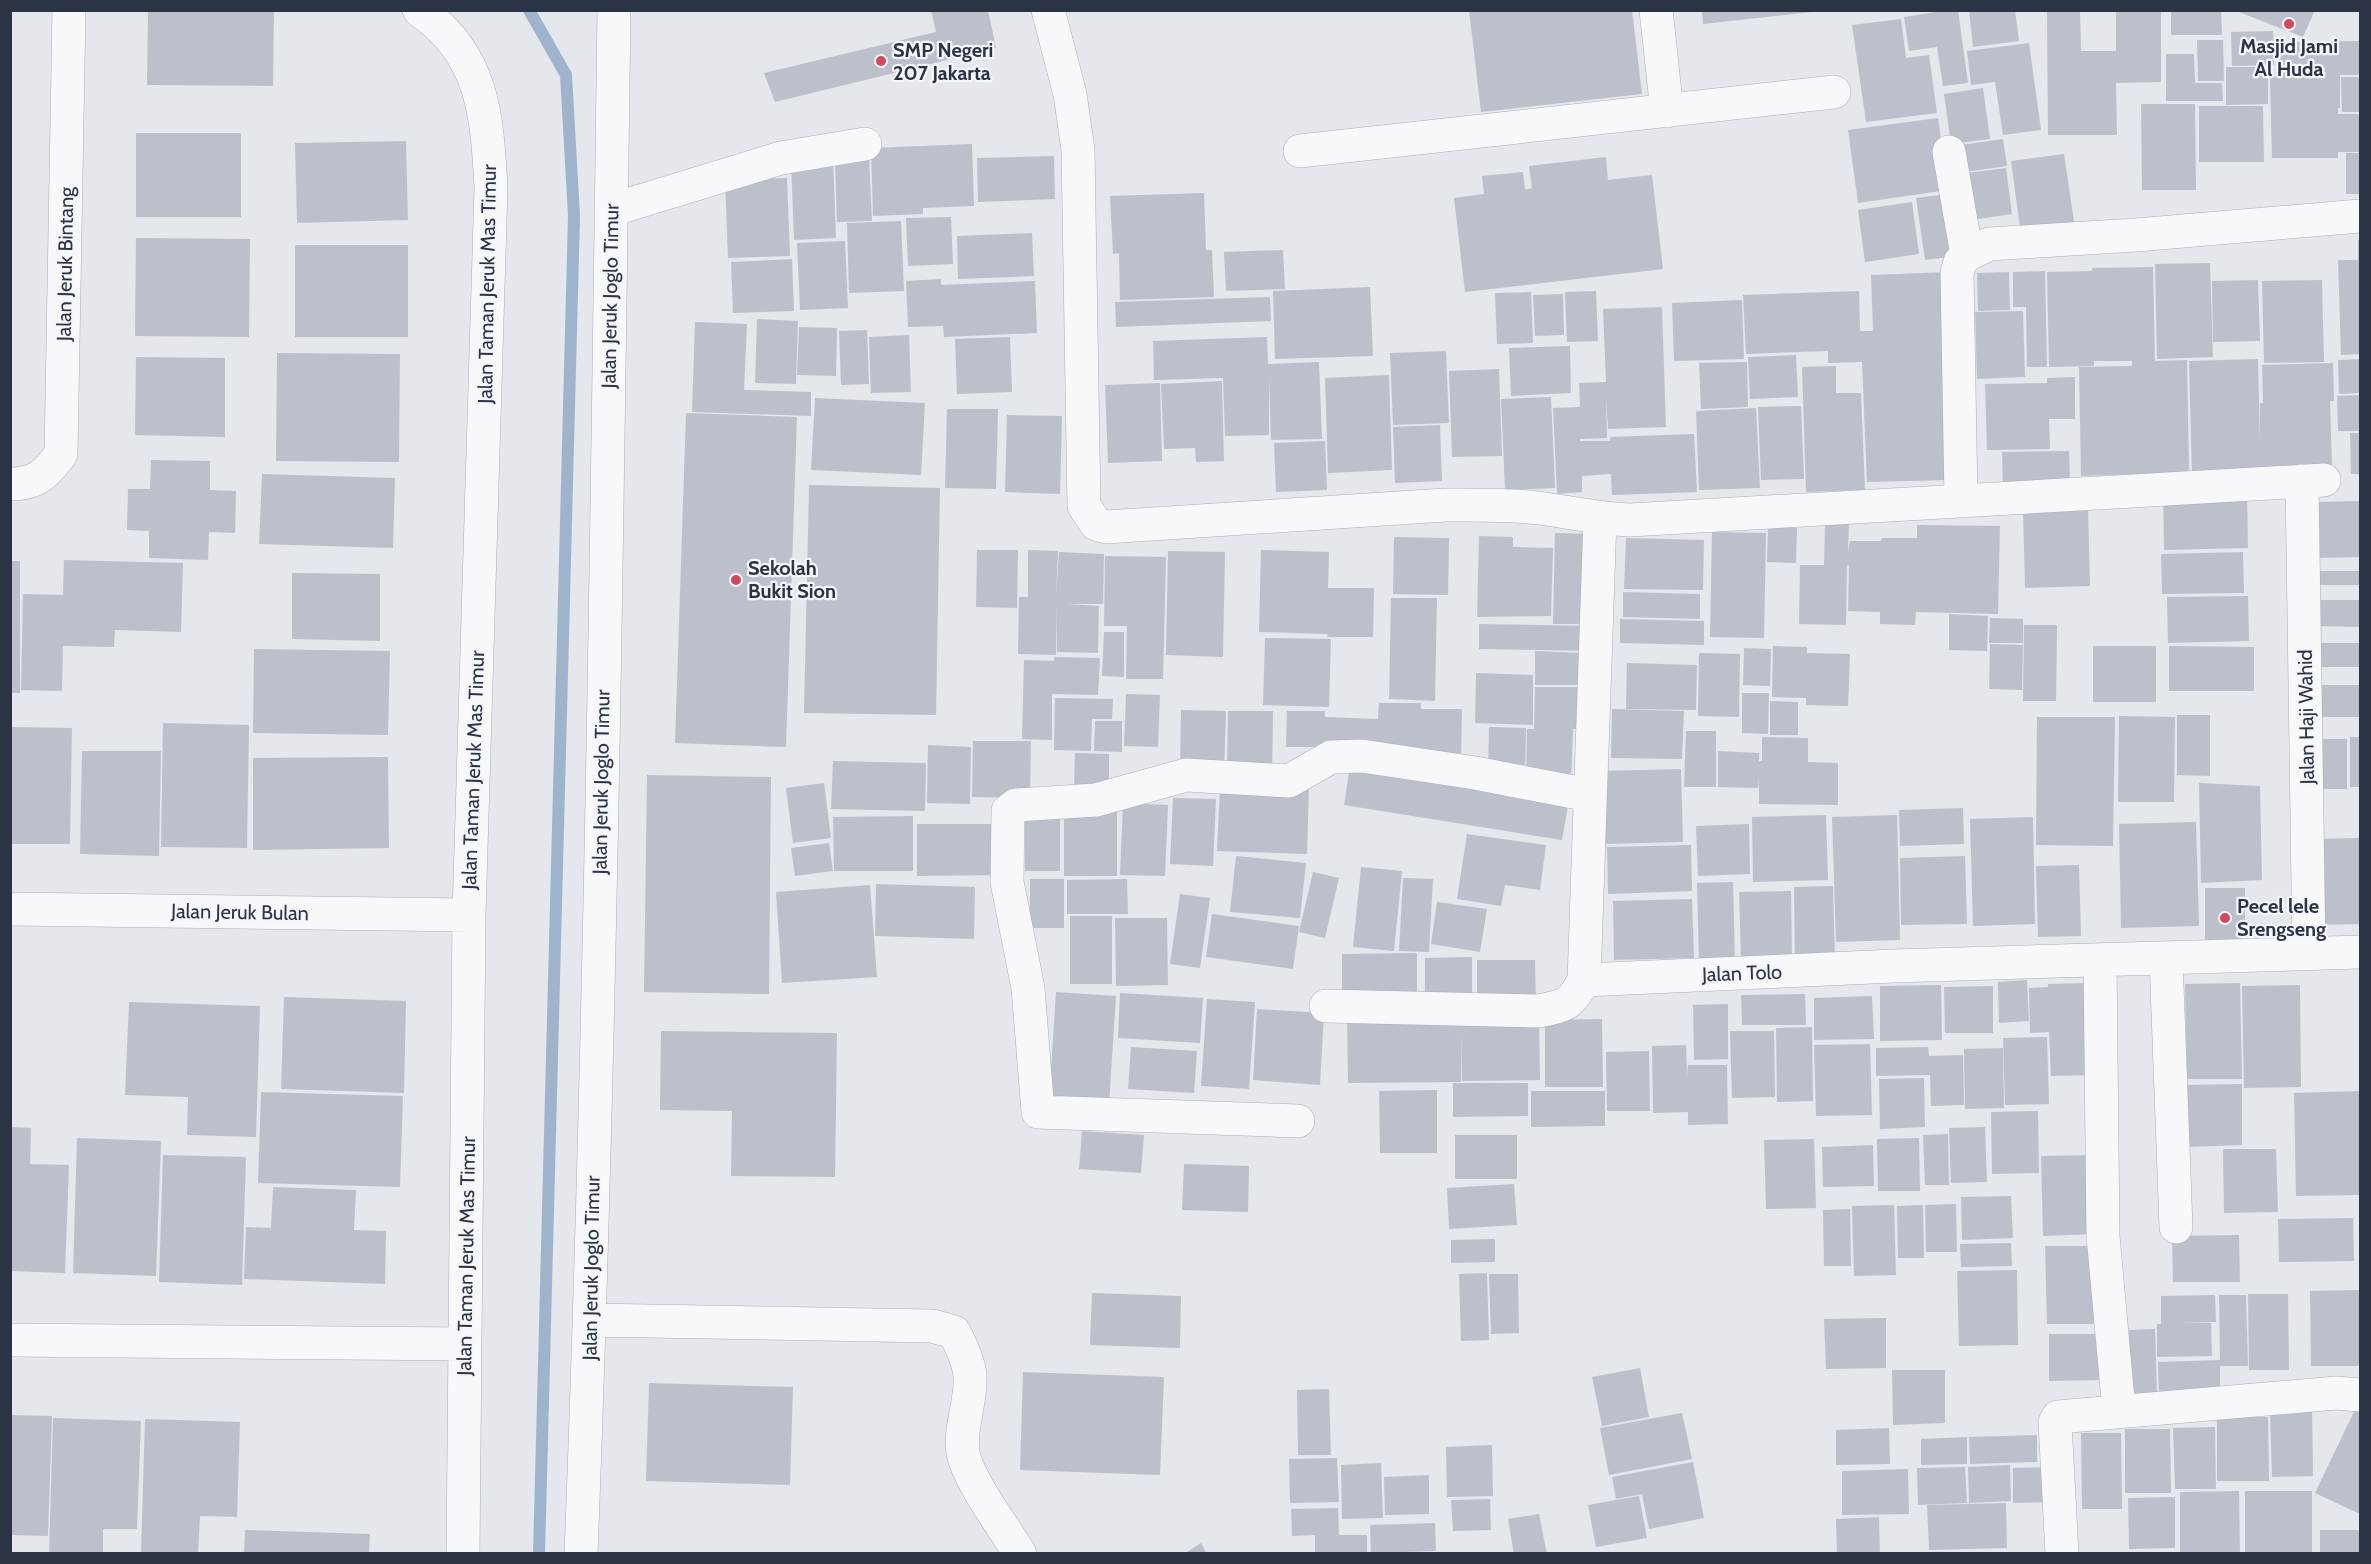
<svg xmlns="http://www.w3.org/2000/svg" width="2371" height="1564" font-family="Cabin,sans-serif">
<style>
.lines{fill:none;stroke-linecap:round;stroke-linejoin:round}
.stream{stroke:#9fb4cc;stroke-width:12}
.building{fill:#bbc0ca}
.street-casing{stroke:#a9aeb7;stroke-width:34}
.street{stroke:#f7f8fa;stroke-width:33}
.poi-dot{fill:#d1495b;stroke:#f4f6f9;stroke-width:2}
.labels{text-anchor:middle;dominant-baseline:central;stroke-width:4.5;stroke-linejoin:round;paint-order:stroke}
.poi-label{font-size:20px;font-weight:bold;fill:#2b3445;stroke:#f4f6f9;text-anchor:start}
.street-label{font-size:20px;fill:#2b3445;stroke:#f4f6f9}
</style>
<rect width="100%" height="100%" fill="#e4e7ec"/>
<g class="lines">
<path class="stream" d="M529 10 566 75 574 216 539 1554"/>
</g>
<path class="building" d="M148 10 274 11 273 86 147 85Z
M931 10H988L996 48 775 102 764 73 936 32Z
M1469 10H1632L1642 94 1481 112Z
M1702 10H1812V12L1703 24Z
M1949 10H1958L1968 83 1943 86 1937 47 1909 51 1904 17Z
M1969 10H2015L2019 41 1973 47Z
M2047 10H2080L2081 51H2116V10H2161V82L2116 83 2117 135H2048Z
M2171 10H2221L2222 35H2171Z
M2234 10H2315L2303 37Z
M1901 19 1906 58 1929 55 1937 113 1866 122 1852 25Z
M2273 31 2274 65 2232 66 2231 32Z
M2197 40H2223L2224 81H2198Z
M2360 41V75H2340V108H2338V114H2360V152H2338V158H2272L2270 77 2278 76 2277 42Z
M2029 43 2041 130 2003 135 1995 82 1971 85 1967 51Z
M2166 54H2194L2195 83H2222L2223 101H2166Z
M2226 67H2268V104L2226 105Z
M2341 77H2360V112H2342Z
M1983 88 1990 139 1951 144 1944 94Z
M2141 104H2195L2196 190H2142Z
M2199 106H2263L2264 162H2199Z
M1938 118 1948 190 1858 203 1848 130Z
M136 133H241V217H136Z
M2003 139 2007 166 1958 173 1954 146Z
M406 141 408 220 297 223 295 143Z
M972 144 974 206 923 208V214L873 216 871 148Z
M2346 153H2360V194H2346Z
M2064 154 2075 228 2021 235 2011 161Z
M1054 156 1055 199 978 202 977 158Z
M1606 157 1608 180 1652 175 1663 269 1465 292 1454 198 1484 194 1482 176 1523 172 1525 190 1532 188 1529 166Z
M833 158 836 238 794 240 791 160Z
M869 158 872 221 837 222 835 159Z
M2006 168 2012 214 1965 221 1958 174Z
M787 178 790 256 728 258 725 180Z
M1204 193 1206 250H1212L1214 297 1120 300 1119 253 1113 254 1110 196Z
M1948 194 1957 256 1925 260 1916 198Z
M1912 202 1919 254 1865 262 1858 210Z
M951 217 953 264 908 266 906 218Z
M901 221 904 291 849 293 847 223Z
M1032 233 1034 276 958 279 957 236Z
M136 238 250 239 249 337 135 336Z
M2358 240H2360V354L2341 355 2338 260H2358Z
M845 241 848 308 800 310 797 243Z
M295 245H408V337H295Z
M1283 250 1285 289 1226 291 1224 252Z
M792 259 794 311 733 313 731 262Z
M2210 263 2213 357 2157 359 2155 264Z
M2153 267 2155 361 2187 360 2189 472 2081 476 2079 367 2132 366V361H2094V366L2049 367 2047 272 2092 271V268Z
M2045 271 2047 367H2027L2026 307H2013V272Z
M1949 272 1953 480 1867 482 1862 362 1828 363V351L1746 354 1743 295 1859 291 1860 331H1873L1871 275Z
M2009 272 2010 310 1978 311 1977 273Z
M941 279V285L1035 281 1037 333 944 337 943 326 908 327 906 281Z
M2258 280 2260 341 2213 342 2212 281Z
M2322 280 2324 362 2264 363 2262 281Z
M1370 287 1373 356 1275 359 1273 291Z
M1596 291 1598 341 1567 342 1565 292Z
M1531 292 1533 343 1497 344 1495 293Z
M1563 294 1564 335 1535 336 1533 295Z
M1270 297 1271 321 1116 327 1115 302Z
M1742 300 1744 359 1674 361 1672 303Z
M1662 307 1666 427 1608 429 1606 398 1607 438 1580 439V441H1610V437L1694 434 1697 492 1612 495 1611 474 1582 476V492L1557 494 1553 408 1580 407 1579 383 1606 382 1603 309Z
M2023 311 2025 377 1977 379 1975 312Z
M757 319 798 321 796 384 755 383Z
M695 322 747 324 744 390 811 392V416L692 412Z
M799 327 837 328 836 376 797 375Z
M867 330 869 384 841 385 839 331Z
M909 335 911 392 871 393 869 337Z
M1010 337 1012 392 957 394 955 339Z
M1267 337 1268 364 1319 362 1322 439 1271 440 1269 376V435L1225 436 1223 378 1154 380 1153 341Z
M1570 346 1571 393 1511 396 1509 348Z
M1446 351 1449 423 1393 425 1390 353Z
M277 353 400 354 399 462 276 461Z
M1796 355 1798 397 1750 399 1748 357Z
M136 357 225 358V437L135 435Z
M2258 359 2260 443V403H2263L2262 365 2333 363 2334 401H2330L2332 466 2192 474 2189 361Z
M2360 359V393L2339 394 2338 360Z
M1747 362 1748 407 1701 409 1699 363Z
M1836 366V393H1861L1865 490 1806 492 1802 367Z
M1499 369 1502 456 1452 457 1449 371Z
M1389 375 1392 470 1328 473 1325 378Z
M2075 377V419H2049L2050 449 1987 450 1985 384 2047 383V378Z
M1222 381 1224 461 1196 462 1195 448 1164 449 1161 384Z
M1160 383 1162 461 1108 463 1105 385Z
M2360 395V431H2338L2337 396Z
M1551 397 1555 488 1505 490 1501 399Z
M815 398 925 403 921 475 811 470Z
M1801 406 1804 479 1761 480 1758 407Z
M1756 408 1760 488 1699 490 1696 411Z
M947 409H998L996 489 945 488Z
M686 413 797 417 786 747 675 743Z
M1007 415 1062 416 1060 494 1005 492Z
M1440 425 1442 481 1395 483 1393 427Z
M2350 433H2360V474H2351Z
M1325 441 1327 490 1276 492 1274 443Z
M2069 451 2070 484 2003 485 2002 452Z
M151 460 210 461V490L236 491 235 533 209 532 208 560 149 558V531L127 530 128 489H150Z
M262 474 395 478 393 548 259 544Z
M809 485 940 488 936 715 804 713Z
M2247 488 2248 548 2164 550 2163 490Z
M2360 501V557L2316 558 2315 502Z
M2088 509 2090 586 2025 588 2023 510Z
M1825 522H1849L1848 552 1850 541H1881L1882 538H1917V525L2000 526 1998 614 1916 612 1915 625 1880 624V612L1848 611 1849 565H1847L1846 625 1799 624 1800 565H1824Z
M1768 527 1797 528 1796 563 1767 562Z
M1712 532 1766 533 1764 638 1710 637Z
M1555 533 1592 534 1590 624H1553Z
M1479 536 1513 537V547L1553 548 1551 616 1477 617Z
M1394 537 1449 538 1448 595 1393 594Z
M1626 538 1704 540 1703 590 1624 589Z
M977 550H1018L1017 608 976 607Z
M1028 550 1058 551 1056 598 1059 552 1104 554 1103 604H1066L1099 606 1098 653 1057 652V605L1056 655 1018 654 1019 597H1028Z
M1261 550 1329 552 1328 588H1374L1373 637H1327L1328 634 1259 632Z
M1168 551 1225 552 1223 657 1166 655Z
M2243 552 2244 593 2162 594 2161 554Z
M1105 556 1166 557 1163 679H1126L1127 626H1104Z
M64 560 183 563 181 632 115 630 114 647 63 646 62 691 21 690 23 594 63 595Z
M10 561H20V693H10Z
M2312 571H2360V585H2312Z
M292 573 380 574V641L292 639Z
M1623 592 1700 594V619L1623 617Z
M2248 596 2249 641 2168 643 2167 597Z
M1391 598H1437L1435 701 1389 699Z
M2316 600H2360V627L2316 626Z
M1949 614 1988 616 1987 651 1949 650Z
M1990 618 2023 619V643H1989Z
M1620 619 1704 621V645L1620 643Z
M1479 624 1592 626V651L1479 649Z
M2024 625H2057L2056 701H2023Z
M1104 632H1124V677L1102 676Z
M1265 638 1331 639 1329 707 1263 705Z
M2320 643H2360V667H2320Z
M1990 644 2023 645 2022 690 1989 689Z
M1773 646 1807 647V653L1850 654 1848 706 1806 705V698L1772 697Z
M2093 646H2156V702H2093Z
M2169 646 2254 647V691H2169Z
M1744 648 1771 649 1770 686 1743 685Z
M254 649 390 651 388 735 253 733Z
M1535 651 1582 653V685H1535Z
M1699 653 1740 654 1739 717 1698 716Z
M1054 657 1100 658 1098 695 1052 694V740L1022 739 1024 660 1054 661Z
M1627 663 1697 665 1696 710 1626 709Z
M1476 673 1533 675V725L1475 723Z
M2316 685H2360V717H2316Z
M1535 687H1579L1578 729H1573L1571 780 1526 779 1527 729H1534Z
M1742 693H1769L1768 734 1742 733Z
M1126 694 1160 695 1158 747 1124 746Z
M1055 698 1113 699 1112 719H1092L1091 751 1054 750Z
M1770 701 1798 702V735H1770Z
M1379 703H1421V709H1462L1461 758 1325 747H1286L1287 711H1325V717L1378 719Z
M1612 709 1684 711 1682 759 1611 758Z
M1181 710 1226 711 1224 771 1180 770Z
M1228 711H1273L1272 775 1227 774Z
M2177 715H2210V776L2177 775Z
M2119 716 2175 717 2174 802H2118Z
M2037 717H2115L2113 846 2036 845Z
M1095 721H1122V752L1094 751Z
M163 723 249 725 247 848 161 847Z
M10 727 72 728 70 844H10Z
M1489 727 1526 728 1525 773 1488 772Z
M1686 731H1716V787H1684Z
M1762 737 1808 738V762L1838 763V805L1759 804V778L1758 788 1718 787V751L1759 753V761H1762Z
M2350 737H2360V787H2350Z
M2316 739H2347V789H2316Z
M973 741H1031L1030 798 972 797Z
M928 745 971 747 970 804 927 803Z
M82 751H161L159 856 80 854Z
M1075 753 1109 754V789L1074 788Z
M388 757 389 848 253 850V758Z
M1351 759 1570 794 1562 840 1344 805Z
M833 761 926 763 925 811 831 809Z
M1681 769 1683 842 1603 844 1601 771Z
M647 775 771 777 769 994 644 992Z
M824 783 831 838 793 843 786 788Z
M2199 783 2260 786 2262 880 2201 883Z
M1220 787H1309L1307 854 1217 851Z
M1173 798 1216 799 1213 866 1170 864Z
M1123 803 1168 805 1165 876 1120 875Z
M1963 808 1964 844 1900 846 1899 810Z
M1025 811H1060V871H1025Z
M1064 811H1117V876H1064Z
M1826 815 1828 880 1753 882 1752 817Z
M1897 815 1900 940 1836 942 1832 817Z
M913 816V871H834L833 817Z
M2033 817 2035 924 1973 926 1970 819Z
M2196 822 2199 926 2121 928 2119 824Z
M917 824H998L999 875 917 876Z
M1749 824 1750 874 1698 876 1696 826Z
M1467 834 1546 845 1540 890 1505 885 1501 906 1457 899Z
M2360 838V924L2317 925 2315 839Z
M829 843 833 871 795 876 791 848Z
M1691 845 1692 891 1608 894 1607 847Z
M1236 856 1306 863 1300 918 1230 912Z
M1965 856 1967 924 1901 925 1900 858Z
M2079 865 2081 936 2038 937 2036 866Z
M1361 867 1402 871 1394 951 1353 947Z
M1313 872 1339 878 1325 938 1299 932Z
M1403 878 1433 879 1429 952 1399 951Z
M1030 879H1064V928H1030Z
M1127 879 1128 914H1067V880Z
M1733 882 1735 964H1699L1697 883Z
M876 884 975 887 974 939 875 936Z
M870 885 877 977 782 983 776 892Z
M1833 886 1835 960 1795 961 1794 887Z
M2205 888H2245V948H2205Z
M1791 891 1792 956 1741 958 1739 892Z
M1180 894 1210 898 1200 968 1170 964Z
M1692 899 1694 958 1614 960 1613 901Z
M1437 902 1487 909 1480 952 1431 944Z
M1212 914 1299 926 1293 969 1206 957Z
M1070 916H1112V984H1070Z
M1115 918H1167L1168 985 1116 986Z
M1417 953V1004H1342V954Z
M1472 957V1004L1425 1005V958Z
M1477 960H1535L1536 1003H1477Z
M2027 980 2029 1021 1999 1023 1998 982Z
M2089 983 2091 1075 2051 1076 2049 1032 2030 1033 2029 988 2048 987V984Z
M2240 983 2242 1079H2187L2185 984Z
M1941 985 1942 1040 1880 1041V986Z
M2300 985 2301 1087 2244 1088 2242 986Z
M1993 986V1033H1945L1944 987Z
M1056 992 1116 996 1109 1105 1049 1102Z
M1120 993 1203 998 1200 1043 1118 1038Z
M1805 994 1806 1025H1742L1741 995Z
M1872 996 1874 1039 1814 1040V998Z
M284 997 406 1001 404 1093 281 1089Z
M1207 999 1255 1002 1249 1089 1201 1086Z
M129 1002 260 1006 256 1137 187 1135 188 1097 125 1095Z
M1728 1004V1059L1694 1060 1693 1005Z
M1257 1009 1324 1013 1320 1085 1253 1080Z
M1539 1016 1540 1080 1462 1081 1461 1033V1082L1348 1083 1347 1017Z
M1602 1019 1603 1087H1545V1020Z
M1812 1027 1813 1101 1777 1102 1776 1028Z
M661 1031 837 1033 835 1177 731 1176 732 1111 660 1110Z
M1730 1031H1774L1775 1097 1732 1098Z
M2047 1037 2049 1104 2005 1105 2003 1038Z
M1870 1044 1872 1115 1816 1116 1814 1045Z
M1686 1045 1687 1076 1688 1065H1727L1728 1124 1688 1125V1112L1653 1113 1652 1046Z
M1131 1047 1197 1051 1194 1093 1128 1089Z
M1928 1047 1929 1056 1963 1055 1964 1105 1931 1106 1930 1075 1876 1076V1048Z
M2003 1048 2004 1108 1965 1109 1964 1049Z
M1649 1051 1650 1111H1607L1606 1052Z
M1924 1078 1925 1127 1880 1129 1879 1079Z
M1453 1083H1528V1116L1453 1117Z
M2242 1084V1145L2187 1147 2185 1085Z
M1437 1090V1153H1380L1379 1091Z
M1531 1091H1605V1126L1531 1127Z
M2360 1091V1195L2296 1196 2294 1093Z
M261 1092 403 1096 400 1187 258 1183Z
M2038 1111 2039 1173 1992 1174 1991 1112Z
M10 1127 31 1128 30 1164 69 1165 65 1273 10 1271Z
M1985 1127 1987 1182 1951 1183 1949 1128Z
M1082 1131 1144 1135 1141 1173 1079 1169Z
M1948 1134 1949 1185H1925L1923 1135Z
M1455 1135H1517V1179H1455Z
M77 1138 161 1141 156 1276 73 1273Z
M1919 1138 1920 1191H1878L1877 1139Z
M1814 1139 1816 1208 1766 1209 1764 1140Z
M1873 1145 1874 1186 1823 1187 1822 1147Z
M2223 1149H2276L2278 1212 2224 1213Z
M163 1155 246 1157 242 1285 159 1282Z
M2093 1155 2095 1234 2043 1236 2041 1156Z
M1184 1164 1249 1166 1248 1212 1182 1210Z
M1514 1184 1517 1225 1449 1229 1447 1188Z
M273 1187 356 1190 354 1230 386 1231 385 1284 244 1279 246 1227 271 1228Z
M2011 1196 2013 1238 1962 1240 1961 1197Z
M1956 1204 1957 1252H1926L1925 1205Z
M1894 1205 1896 1275 1854 1276 1852 1206Z
M1923 1205 1924 1258H1898L1897 1206Z
M1850 1209 1851 1266H1824L1823 1210Z
M2353 1218 2354 1261 2279 1262 2278 1219Z
M2239 1235 2240 1282H2173L2172 1236Z
M1495 1239V1262L1451 1263V1240Z
M2011 1243 2012 1266 1961 1267 1960 1244Z
M2045 1246H2095L2096 1324H2047Z
M2017 1270 2018 1345 1959 1346 1957 1271Z
M1487 1273 1489 1340 1461 1341 1459 1274Z
M1489 1274H1518L1519 1333 1491 1334Z
M2360 1290V1366H2311L2310 1291Z
M1092 1293 1181 1296 1180 1348 1090 1345Z
M2248 1294H2288L2289 1370H2249Z
M2215 1295 2216 1322 2178 1323H2211L2212 1356 2157 1357V1324H2161V1296Z
M2219 1295H2246L2248 1366H2220V1399L2159 1400 2158 1362 2220 1360Z
M1886 1318V1368L1826 1369 1824 1319Z
M2155 1329 2157 1395H2130L2129 1330Z
M2049 1334H2103V1380L2049 1381Z
M1640 1368 1649 1417 1602 1426 1592 1377Z
M1892 1370H1945V1423L1893 1425Z
M1023 1372 1164 1377 1160 1475 1020 1470Z
M649 1383 793 1387 790 1485 646 1481Z
M1329 1389 1331 1455H1298L1297 1390Z
M2360 1399V1514L2315 1493Z
M2312 1408 2313 1476 2272 1477 2270 1409Z
M1682 1413 1692 1459 1609 1475 1600 1428Z
M10 1415 52 1416 48 1536 10 1535Z
M2217 1417H2268L2269 1481H2217Z
M53 1418 141 1421 137 1529H103V1554H49Z
M145 1419 240 1422 237 1517 200 1516 198 1554H141Z
M2215 1427 2216 1489H2175L2173 1428Z
M1889 1428 1890 1464 1836 1465V1430Z
M2125 1429H2170L2171 1493H2125Z
M2081 1433H2121L2122 1509H2082Z
M2037 1435V1462L1970 1464 1969 1437Z
M1967 1437V1464L1921 1465V1439Z
M1492 1445 1493 1496 1447 1497 1446 1447Z
M1337 1458 1339 1502 1290 1503 1289 1459Z
M1693 1462 1704 1518 1649 1529 1642 1494 1616 1499 1612 1477Z
M1381 1463 1383 1518 1342 1519 1341 1465Z
M2010 1465 2011 1501 1969 1503 1968 1467Z
M1965 1467 1967 1503 1918 1505 1917 1468Z
M2053 1467V1502L2013 1503V1468Z
M1908 1469 1909 1514 1842 1515V1471Z
M1429 1475V1514L1385 1515 1384 1477Z
M2239 1491 2240 1554H2180V1492Z
M2245 1491H2312V1554H2245Z
M1639 1496 1647 1538 1596 1547 1588 1505Z
M2175 1497V1548L2129 1549 2128 1498Z
M1490 1499 1491 1530 1453 1531 1451 1500Z
M2006 1503 2007 1548 1929 1550 1927 1505Z
M1338 1508 1339 1535H1367V1554H1315V1535L1292 1536 1291 1509Z
M1539 1514 1547 1554H1514L1508 1519Z
M1879 1517 1880 1554H1837L1836 1519Z
M1435 1523 1436 1551 1371 1553 1370 1525Z
M245 1530 370 1534 369 1554H244Z
M2320 1530H2360V1554H2320Z
M1201 1543 1207 1554H1184Z"/>
<g class="lines">
<defs>
<path id="street" d="M419 10C484 54 487 117 491 188L469 915 463 1554
M1048 10 1070 94 1078 150 1084 506 1096 524 1106 527 1445 505C1476 505 1507 504 1538 508 1569 512 1599 519 1630 520L2324 480
M1656 10 1667 111
M1300 151 1834 92
M1949 152 1967 255
M611 210 781 158 865 144
M2302 481 2309 952
M10 484C37 484 46 474 61 454L69 10
M1961 499 1957 273 1960 262 1967 255 1989 244 2136 235 2360 216
M10 909 469 915
M2166 958 2176 1227
M2100 961 2103 1236 2119 1411
M1584 980 1894 966 2360 952
M1326 1006 1539 1011C1566 1005 1571 1005 1584 980L1600 519
M1298 1121 1038 1112 1028 988 1007 882 1008 811 1016 805 1096 800 1186 775 1289 781 1331 757 1362 756 1475 773 1589 795
M590 1320 932 1326 954 1332C961 1345 968 1359 970 1375 972 1401 959 1427 963 1453 969 1482 1004 1527 1020 1554
M10 1340 465 1344
M581 1554C601 1039 607 525 614 10
M2062 1554 2055 1422 2058 1417 2336 1393 2360 1395"/>
</defs>
<use href="#street" class="street-casing"/>
<use href="#street" class="street"/>
</g>
<g class="poi-dot">
<circle cx="2289" cy="24" r="6"/>
<circle cx="881" cy="61" r="6"/>
<circle cx="736" cy="580" r="6"/>
<circle cx="2225" cy="918" r="6"/>
</g>
<g class="labels">
<g class="poi-label">
<text x="2289" y="46" text-anchor="middle">Masjid Jami<tspan x="2289" dy="23">Al Huda</tspan></text>
<text x="893" y="50">SMP Negeri<tspan x="893" dy="23">207 Jakarta</tspan></text>
<text x="748" y="568">Sekolah<tspan x="748" dy="23">Bukit Sion</tspan></text>
<text x="2237" y="906">Pecel lele<tspan x="2237" dy="23">Srengseng</tspan></text>
</g>
<g class="street-label">
<text transform="translate(65 264) rotate(-89)">Jalan Jeruk Bintang</text>
<text transform="translate(487 284) rotate(-89)">Jalan Taman Jeruk Mas Timur</text>
<text transform="translate(610 296) rotate(-89)">Jalan Jeruk Joglo Timur</text>
<text transform="translate(2306 717) rotate(-91)">Jalan Haji Wahid</text>
<text transform="translate(473 770) rotate(-88)">Jalan Taman Jeruk Mas Timur</text>
<text transform="translate(601 782) rotate(-89)">Jalan Jeruk Joglo Timur</text>
<text transform="translate(240 912) rotate(1)">Jalan Jeruk Bulan</text>
<text transform="translate(1742 973) rotate(-2)">Jalan Tolo</text>
<text transform="translate(466 1256) rotate(-89)">Jalan Taman Jeruk Mas Timur</text>
<text transform="translate(591 1268) rotate(-89)">Jalan Jeruk Joglo Timur</text>
</g>
</g>
<rect width="2371" height="1564" fill="none" stroke="#2b3445" stroke-width="24"/>
</svg>
